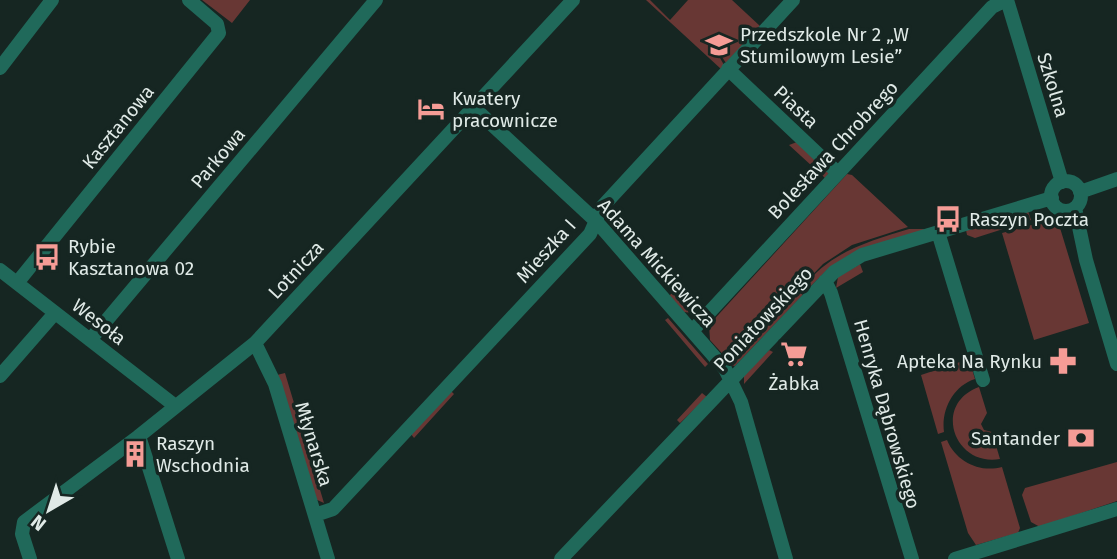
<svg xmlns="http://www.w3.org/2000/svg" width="1117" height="559" font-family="'Fira Sans',sans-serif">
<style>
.green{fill:#683734}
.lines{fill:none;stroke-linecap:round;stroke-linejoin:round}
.minor{stroke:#20695a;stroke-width:14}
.labels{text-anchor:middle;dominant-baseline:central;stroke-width:7;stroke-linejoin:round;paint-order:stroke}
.poi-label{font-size:19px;fill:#e0eae7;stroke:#162622;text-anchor:start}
.street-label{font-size:19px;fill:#e0eae7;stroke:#162622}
</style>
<rect width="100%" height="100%" fill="#162622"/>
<path class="green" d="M202 0H250L232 23Z
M646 0H650L670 20 688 0H732L760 26 726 63 722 57 720 58 724 65 721 69Z
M797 142 829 173 825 178 789 145Z
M847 174 852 175 908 227 852 245 823 264 729 361 710 340 709 325Z
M1028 211 1031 220 975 238 967 235 966 230Z
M1057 218 1089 323 1034 340 1002 233Z
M909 229H926L830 267 808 289 804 287C829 252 870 241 909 229Z
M860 264 863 272 836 288 838 277Z
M675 290 689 306H706L700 314 684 312 669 296Z
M799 292 803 295 735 366 730 365Z
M668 318 708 364 705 367 665 320Z
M769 350 773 352 744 384V375Z
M969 359 975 379C953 386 941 410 944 432L938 434 921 375Z
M285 373 324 503 315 499 277 375Z
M979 387 987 413 981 424 984 430 992 432 1000 459C954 467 932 404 979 387Z
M451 391 454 394 414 438 411 434Z
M702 393 707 397 680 423 677 420Z
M947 440C956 462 980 473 1002 467L1020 528 1018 533 976 545 968 533 941 442Z
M1117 462V501L1040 527 1031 522 1022 495 1025 488Z"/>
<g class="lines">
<path class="minor" d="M1007 0 1062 182
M0 68 52 0
M728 69 838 173
M473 107 596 221 725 369 741 402 786 559
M1051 196a15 15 0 1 1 30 0a15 15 0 1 1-30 0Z
M1080 192 1117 179
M1075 208 1086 260 1117 364
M938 232 983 380
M0 270 174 405
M825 281 831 293 912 559
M17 283 219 33 217 24 189 0
M693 330 992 7 1006 0
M90 340 376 0
M255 343 275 384 328 559
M0 376 55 313
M139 436 178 559
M315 515 333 509 590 234 602 207 793 0
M30 559 22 534 24 522 139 436 255 343 573 0
M561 559 834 272 862 255 1052 198
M955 559 1117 509"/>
</g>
<defs>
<symbol id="school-bare" viewBox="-9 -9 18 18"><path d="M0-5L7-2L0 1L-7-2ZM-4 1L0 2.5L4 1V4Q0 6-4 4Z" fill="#f59c96" stroke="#162622" stroke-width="2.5" paint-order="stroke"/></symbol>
<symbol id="hotel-bare" viewBox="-9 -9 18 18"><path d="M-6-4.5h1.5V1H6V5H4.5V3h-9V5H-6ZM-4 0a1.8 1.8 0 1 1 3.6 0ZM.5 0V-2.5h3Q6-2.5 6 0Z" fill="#f59c96" stroke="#162622" stroke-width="2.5" paint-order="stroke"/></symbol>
<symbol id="bus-bare" viewBox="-9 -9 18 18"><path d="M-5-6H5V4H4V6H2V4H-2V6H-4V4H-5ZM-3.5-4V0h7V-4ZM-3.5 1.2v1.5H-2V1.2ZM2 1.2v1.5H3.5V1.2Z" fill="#f59c96" stroke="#162622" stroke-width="2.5" paint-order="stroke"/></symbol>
<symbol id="supermarket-bare" viewBox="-9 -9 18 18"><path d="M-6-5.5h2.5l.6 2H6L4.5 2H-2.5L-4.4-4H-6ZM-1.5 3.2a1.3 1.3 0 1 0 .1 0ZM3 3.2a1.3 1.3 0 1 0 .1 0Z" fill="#f59c96" stroke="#162622" stroke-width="2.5" paint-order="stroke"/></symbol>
<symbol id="pharmacy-bare" viewBox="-9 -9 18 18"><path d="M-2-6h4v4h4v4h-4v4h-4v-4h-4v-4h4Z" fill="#f59c96" stroke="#162622" stroke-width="2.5" paint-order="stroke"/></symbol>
<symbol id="bank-bare" viewBox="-9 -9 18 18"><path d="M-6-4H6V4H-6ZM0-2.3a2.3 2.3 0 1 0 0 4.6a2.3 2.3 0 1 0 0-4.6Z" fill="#f59c96" stroke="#162622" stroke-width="2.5" paint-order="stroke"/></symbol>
<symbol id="building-bare" viewBox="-9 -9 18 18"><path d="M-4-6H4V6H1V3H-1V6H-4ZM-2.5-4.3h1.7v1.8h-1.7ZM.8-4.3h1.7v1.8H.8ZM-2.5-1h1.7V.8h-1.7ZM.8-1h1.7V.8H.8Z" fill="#f59c96" stroke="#162622" stroke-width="2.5" paint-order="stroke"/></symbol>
</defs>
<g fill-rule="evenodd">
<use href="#school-bare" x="700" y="26" width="38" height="38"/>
<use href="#hotel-bare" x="412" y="90" width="38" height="38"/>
<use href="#bus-bare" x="929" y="200" width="38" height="38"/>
<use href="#bus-bare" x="28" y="238" width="38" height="38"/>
<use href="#supermarket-bare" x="775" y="335" width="38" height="38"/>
<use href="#pharmacy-bare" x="1044" y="342" width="38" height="38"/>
<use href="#bank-bare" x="1062" y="419" width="38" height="38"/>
<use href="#building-bare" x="116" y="435" width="38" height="38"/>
</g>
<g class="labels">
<g class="poi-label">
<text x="740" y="34">Przedszkole Nr 2 „W<tspan x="740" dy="22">Stumilowym Lesie”</tspan></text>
<text x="452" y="98">Kwatery<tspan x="452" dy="22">pracownicze</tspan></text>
<text x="969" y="219">Raszyn Poczta</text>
<text x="68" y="246">Rybie<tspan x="68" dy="22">Kasztanowa 02</tspan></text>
<text x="1042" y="361" text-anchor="end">Apteka Na Rynku</text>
<text x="794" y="383" text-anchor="middle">Żabka</text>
<text x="1060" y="438" text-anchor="end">Santander</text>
<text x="156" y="443">Raszyn<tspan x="156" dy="22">Wschodnia</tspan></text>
</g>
<g class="street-label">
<text transform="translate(1053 85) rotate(73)">Szkolna</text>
<text transform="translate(796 107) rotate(43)">Piasta</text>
<text transform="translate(118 127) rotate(-51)">Kasztanowa</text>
<text transform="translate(833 150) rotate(-47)">Bolesława Chrobrego</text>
<text transform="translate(218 158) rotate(-50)">Parkowa</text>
<text transform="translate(546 251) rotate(-48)">Mieszka I</text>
<text transform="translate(657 263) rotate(48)">Adama Mickiewicza</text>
<text transform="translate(296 270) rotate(-47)">Lotnicza</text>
<text transform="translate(763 319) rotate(-47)">Poniatowskiego</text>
<text transform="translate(99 322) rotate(38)">Wesoła</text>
<text transform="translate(887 414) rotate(74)">Henryka Dąbrowskiego</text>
<text transform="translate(314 444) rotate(73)">Młynarska</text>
</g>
</g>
<g transform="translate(49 510) rotate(219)" stroke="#162622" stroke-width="5" paint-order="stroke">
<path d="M0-5L12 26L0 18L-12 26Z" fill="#e0eae7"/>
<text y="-10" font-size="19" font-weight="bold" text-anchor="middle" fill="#e0eae7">N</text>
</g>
</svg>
